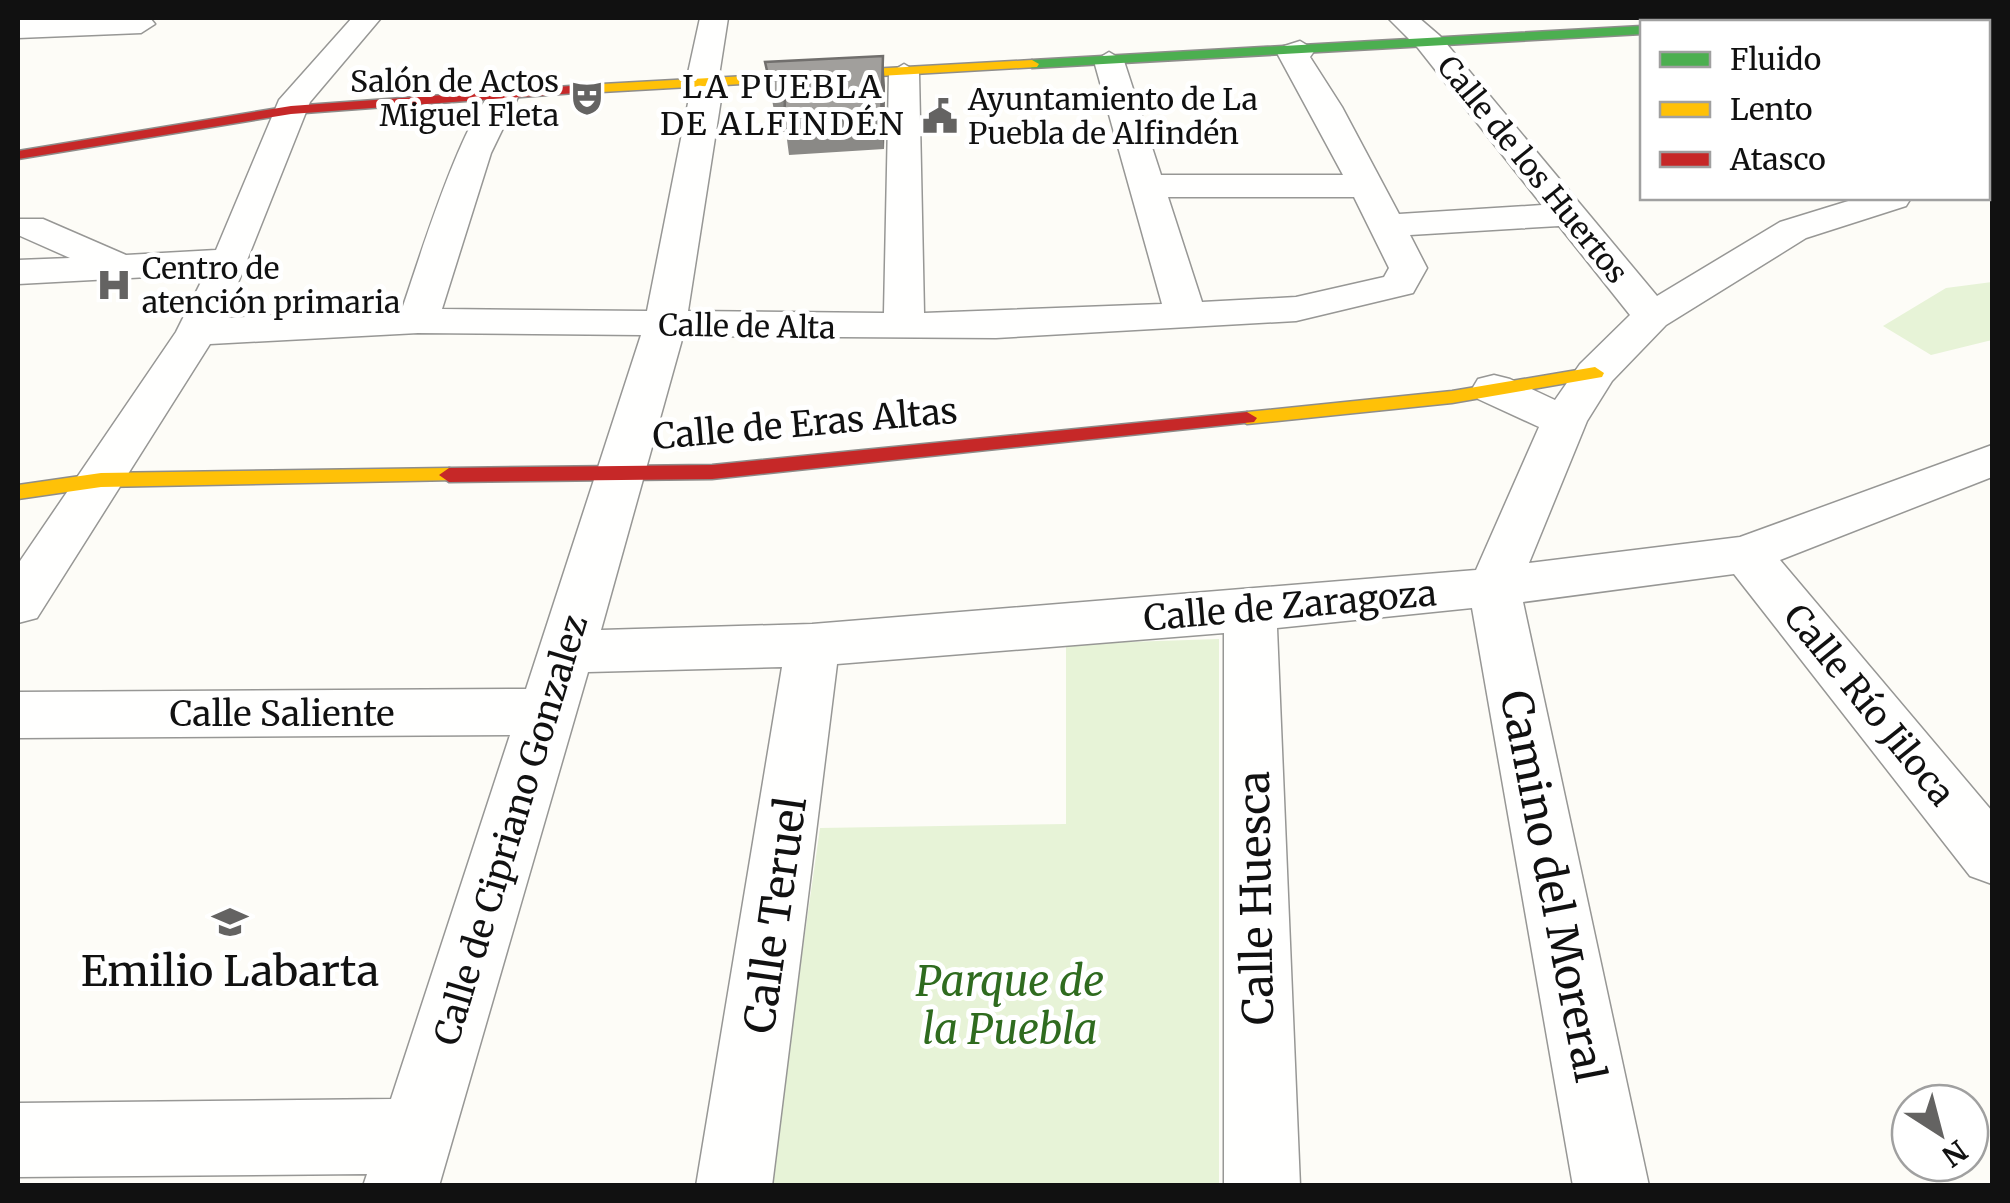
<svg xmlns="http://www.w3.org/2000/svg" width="2010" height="1203" font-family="Merriweather,serif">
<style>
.green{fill:#e7f3d7}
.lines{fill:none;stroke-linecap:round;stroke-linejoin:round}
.street-casing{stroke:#979795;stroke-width:3}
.fast-casing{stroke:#8e8d8b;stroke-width:3}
.slow-casing{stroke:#8e8d8b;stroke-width:3}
.jam-casing{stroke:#8e8d8b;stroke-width:3}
.street{fill:#fffffe;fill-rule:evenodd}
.fast{fill:#4caf50;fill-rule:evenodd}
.slow{fill:#ffc107;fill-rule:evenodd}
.jam{fill:#c62828;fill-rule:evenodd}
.wall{fill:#8a8986}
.shaded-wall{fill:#716f6d}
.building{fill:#a19f9c;stroke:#716f6d;stroke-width:2.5}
.labels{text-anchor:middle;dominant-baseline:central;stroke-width:10;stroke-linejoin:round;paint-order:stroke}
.far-poi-label{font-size:30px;fill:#111;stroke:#fff;text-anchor:start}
.far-street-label{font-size:30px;fill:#111;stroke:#fff}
.far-quarter-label{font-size:32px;letter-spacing:2.5px;fill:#111;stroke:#fff}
.street-label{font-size:35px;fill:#111;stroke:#fff}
.near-street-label{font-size:42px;fill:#111;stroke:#fff}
.near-poi-label{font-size:42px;fill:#111;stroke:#fff}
.near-park-label{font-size:42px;font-style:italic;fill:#2f6b1f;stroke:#fff}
</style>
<rect width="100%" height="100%" fill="#fdfcf7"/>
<path class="green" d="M1992 282V340L1931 355 1883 326 1946 288Z
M1219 639V1185L769 1186 820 828 1066 824V644Z"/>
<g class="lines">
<defs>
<path id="street" d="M150 18 155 24 141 33 18 38V20Z
M352 18H381L310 102 224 318 402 309C416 270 469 92 504 83L520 93 491 153 442 309 647 311 690 93 686 82 700 18H728L718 82 722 93 688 311 884 313 889 73 904 64 919 73 924 313 1162 304 1094 61 1109 52 1124 61 1161 175H1343L1277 53 1281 47 1300 41 1315 50 1310 57 1342 107 1399 214 1542 205 1418 48 1388 18H1419L1440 36 1657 296 1780 222 1858 198H1911L1906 206 1806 238 1666 325 1612 381 1587 421 1529 563 1740 537 1992 445V477L1780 560 1992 811V884L1970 876 1734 574 1523 602 1649 1186H1573L1472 608 1277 628 1300 1186H1224V633L837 664 772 1186H696L782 667 588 672 439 1186H363L367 1174 18 1177V1103L391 1099 510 735 18 738V692L526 689 641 335 418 333 210 344 37 618 18 623V564L176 332 205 274 18 284V260L70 258 18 235V219H43L126 255 216 250 279 100ZM1168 197H1354L1389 268 1384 277 1296 297 1202 302ZM1559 226 1630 315 1580 364 1555 400 1510 379 1494 375 1478 379 1472 389 1478 399 1539 427 1476 570 812 624 601 630 683 336 996 338 1296 321 1413 293 1427 268 1410 235Z
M1988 70H1992V88H1988Z
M1992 161V181L1988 183V162Z"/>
<path id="fast" d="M1642 26V34L1032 68 1025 64 1032 60Z"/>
<path id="slow" d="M1032 60 1039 64 1037 67 584 93 577 89 584 85Z
M1595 367 1604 373 1602 377 1452 403 1247 424 1237 418 1247 412 1452 391Z
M449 468 456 470 459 475 456 480 101 487 18 499V485L101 473Z"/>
<path id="jam" d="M1792 18H1865L1842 22H1769Z
M584 85 591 89 589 92 291 114 18 159V151L291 106Z
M1247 412 1257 418 1254 422 712 479 449 482 439 475 449 468 712 465Z"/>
</defs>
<use href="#street" class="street-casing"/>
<use href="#fast" class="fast-casing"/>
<use href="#slow" class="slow-casing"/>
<use href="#jam" class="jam-casing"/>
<use href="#street" class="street"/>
<use href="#fast" class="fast"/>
<use href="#slow" class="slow"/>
<use href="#jam" class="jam"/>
</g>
<path class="wall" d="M765 62 885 86 884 149 789 155 786 132H778Z"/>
<path class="shaded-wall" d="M883 56 885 86 884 149 881 118Z"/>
<path class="building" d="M883 56 881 118 784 124 785 100 774 101 765 62Z"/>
<defs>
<symbol id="theatre-bare" viewBox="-9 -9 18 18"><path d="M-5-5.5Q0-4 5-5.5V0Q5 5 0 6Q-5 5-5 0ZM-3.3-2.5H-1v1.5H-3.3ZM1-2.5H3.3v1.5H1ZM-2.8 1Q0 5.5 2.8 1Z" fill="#646362" stroke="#fff" stroke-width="2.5" paint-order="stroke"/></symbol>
<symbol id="civic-bare" viewBox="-9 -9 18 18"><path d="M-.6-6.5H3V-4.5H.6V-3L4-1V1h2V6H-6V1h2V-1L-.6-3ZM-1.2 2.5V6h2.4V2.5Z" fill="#646362" stroke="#fff" stroke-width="2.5" paint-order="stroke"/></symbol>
<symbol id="hospital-bare" viewBox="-9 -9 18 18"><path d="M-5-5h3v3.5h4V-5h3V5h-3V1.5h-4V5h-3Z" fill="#646362" stroke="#fff" stroke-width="2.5" paint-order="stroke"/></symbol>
<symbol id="school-bare" viewBox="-9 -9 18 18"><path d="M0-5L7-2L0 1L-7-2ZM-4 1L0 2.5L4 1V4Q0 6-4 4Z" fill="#646362" stroke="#fff" stroke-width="2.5" paint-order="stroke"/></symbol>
</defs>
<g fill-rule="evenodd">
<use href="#theatre-bare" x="562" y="73" width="50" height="50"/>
<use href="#civic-bare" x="915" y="91" width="50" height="50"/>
<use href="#hospital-bare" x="89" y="260" width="50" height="50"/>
<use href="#school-bare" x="205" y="897" width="50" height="50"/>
</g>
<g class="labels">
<g class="far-poi-label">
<text x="559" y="81" text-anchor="end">Salón de Actos<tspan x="559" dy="34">Miguel Fleta</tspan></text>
<text x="968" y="99">Ayuntamiento de La<tspan x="968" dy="34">Puebla de Alfindén</tspan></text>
<text x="142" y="268">Centro de<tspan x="142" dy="34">atención primaria</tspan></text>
</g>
<g class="far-street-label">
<text transform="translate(1533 169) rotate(51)">Calle de los Huertos</text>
<text transform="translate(747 326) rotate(1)">Calle de Alta</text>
</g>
<g class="far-quarter-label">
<text x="783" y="87">LA PUEBLA<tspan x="783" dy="37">DE ALFINDÉN</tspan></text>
</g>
<g class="street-label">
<text transform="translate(805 424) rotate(-5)">Calle de Eras Altas</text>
<text transform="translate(1290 606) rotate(-5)">Calle de Zaragoza</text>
<text transform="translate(1869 705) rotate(51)">Calle Río Jiloca</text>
<text x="282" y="714">Calle Saliente</text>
<text transform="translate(511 830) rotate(-73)">Calle de Cipriano Gonzalez</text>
</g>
<g class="near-street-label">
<text transform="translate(1553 886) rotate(79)">Camino del Moreral</text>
<text transform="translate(1256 898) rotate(-91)">Calle Huesca</text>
<text transform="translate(775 915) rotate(-82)">Calle Teruel</text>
</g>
<g class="near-poi-label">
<text x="230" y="971">Emilio Labarta</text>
</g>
<g class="near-park-label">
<text x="1010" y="981">Parque de<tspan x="1010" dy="48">la Puebla</tspan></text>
</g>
</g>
<rect width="2010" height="1203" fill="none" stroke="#111111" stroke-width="40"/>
<rect x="1640" y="20" width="350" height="180" fill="#ffffff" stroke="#a0a0a0" stroke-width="2.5"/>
<rect x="1660" y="52" width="50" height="15" fill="#4caf50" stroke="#a0a0a0" stroke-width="2.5"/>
<text x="1730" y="70" font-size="30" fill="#111111">Fluido</text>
<rect x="1660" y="102" width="50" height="15" fill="#ffc107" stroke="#a0a0a0" stroke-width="2.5"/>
<text x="1730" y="120" font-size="30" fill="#111111">Lento</text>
<rect x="1660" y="152" width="50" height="15" fill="#c62828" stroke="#a0a0a0" stroke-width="2.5"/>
<text x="1730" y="170" font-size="30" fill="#111111">Atasco</text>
<g transform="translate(1940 1133) rotate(144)"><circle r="48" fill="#ffffff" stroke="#a0a0a0" stroke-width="2.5"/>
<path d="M0-8L18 38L0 25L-18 38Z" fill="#646362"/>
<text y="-15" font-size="28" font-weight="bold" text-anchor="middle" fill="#111111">N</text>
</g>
</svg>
